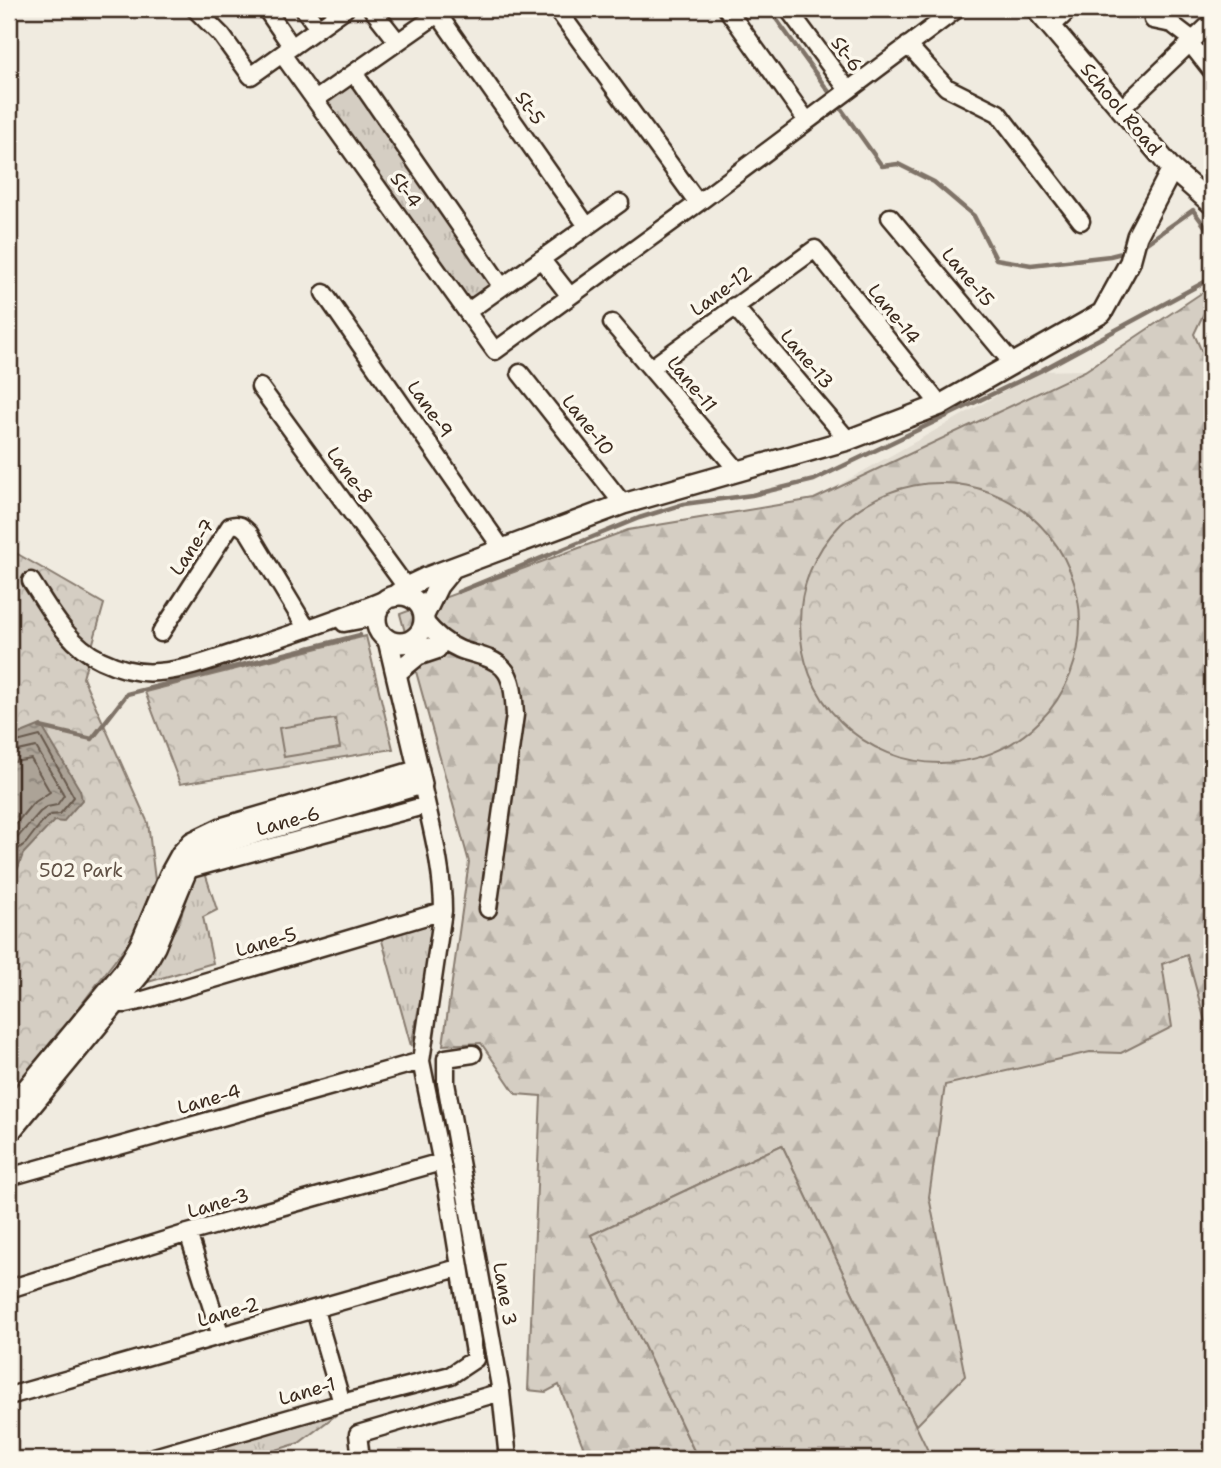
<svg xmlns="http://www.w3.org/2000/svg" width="1221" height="1468" font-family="'Shantell Sans',sans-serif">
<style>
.built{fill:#e2dcd1}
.grass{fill:url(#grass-tufts);stroke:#887c70;stroke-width:2}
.forest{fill:url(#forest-firs);stroke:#887c70;stroke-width:2}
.park{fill:url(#park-crowns);stroke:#887c70;stroke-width:2}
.pitch{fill:#d5cec3;stroke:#887c70;stroke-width:2}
.water{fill:url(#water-ripples);stroke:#7f7367;stroke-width:2}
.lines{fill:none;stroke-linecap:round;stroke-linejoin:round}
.shore{stroke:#685a4e;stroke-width:2}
.stream{stroke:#7f7367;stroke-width:4.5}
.minor-casing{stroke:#3b2a1e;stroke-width:21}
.tertiary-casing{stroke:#3b2a1e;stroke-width:24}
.minor{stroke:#fbf7ec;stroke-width:16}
.tertiary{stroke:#fbf7ec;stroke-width:19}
.labels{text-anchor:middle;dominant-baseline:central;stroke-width:7;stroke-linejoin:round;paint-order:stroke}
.street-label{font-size:19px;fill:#3b2a1e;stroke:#fbf7ec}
.park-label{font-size:19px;fill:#625347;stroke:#fbf7ec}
</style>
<defs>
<pattern id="grass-tufts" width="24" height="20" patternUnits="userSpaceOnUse" patternTransform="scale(1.75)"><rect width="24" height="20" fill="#d5cec3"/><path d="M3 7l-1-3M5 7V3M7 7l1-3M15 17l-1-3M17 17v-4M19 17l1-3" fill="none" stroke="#b8b1a7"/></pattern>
<pattern id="forest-firs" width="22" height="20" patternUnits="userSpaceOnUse" patternTransform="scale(1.75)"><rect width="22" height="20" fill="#d5cec3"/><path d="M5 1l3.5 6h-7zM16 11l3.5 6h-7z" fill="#b8b1a7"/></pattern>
<pattern id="park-crowns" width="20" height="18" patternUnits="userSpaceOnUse" patternTransform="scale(1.75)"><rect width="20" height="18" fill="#d5cec3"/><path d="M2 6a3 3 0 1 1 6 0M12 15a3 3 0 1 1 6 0" fill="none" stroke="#b8b1a7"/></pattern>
<pattern id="water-ripples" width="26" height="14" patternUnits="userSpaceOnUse" patternTransform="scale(1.75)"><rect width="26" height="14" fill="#aca397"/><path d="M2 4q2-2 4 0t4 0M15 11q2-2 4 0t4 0" fill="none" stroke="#8d857b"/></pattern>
</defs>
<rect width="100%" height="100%" fill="#f0ebe0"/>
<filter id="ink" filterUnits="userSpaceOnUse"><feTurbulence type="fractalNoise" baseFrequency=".0143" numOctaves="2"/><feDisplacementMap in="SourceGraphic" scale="14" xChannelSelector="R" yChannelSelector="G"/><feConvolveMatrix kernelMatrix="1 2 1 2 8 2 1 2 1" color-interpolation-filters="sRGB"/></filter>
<g filter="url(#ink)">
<path class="built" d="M1212 286V296L1194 334 1212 374V1459H588L559 1385 546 1392 528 1390 541 1096 516 1094 481 1043 443 1045 469 862 400 614 628 530 814 499 1040 371 1085 370Z"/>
<path class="grass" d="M355 80 493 285 468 299 325 100Z
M200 873H205L217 910 203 917 213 963 141 984 178 924 194 879Z
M430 922 435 925V929L411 1046 381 937Z
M336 1415 299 1443 246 1459H170Z"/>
<path class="forest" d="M1212 286V296L1194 334 1212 374V1025L1205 1021 1187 955 1162 964 1172 1027 1121 1053 1090 1052 945 1085 929 1197 965 1376 916 1426 782 1145 591 1235 698 1459H588L559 1385 546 1392 528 1390 541 1096 516 1094 481 1043 443 1045 469 862 400 614 628 530 814 499 1085 371Z"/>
<path class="park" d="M800 623a140 140 0 1 1 280 0a140 140 0 1 1-280 0Z
M9 549 104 604 83 678 148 823 155 880 132 938 56 1038 9 1094Z
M366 636 393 749 180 784 145 692Z
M782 1145 916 1426 932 1459H698L591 1235Z"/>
<path class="pitch" d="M335 719 340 748 284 757 279 728Z"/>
<path class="water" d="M41 725 80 790 82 800 63 822 54 821 23 854 18 868 9 875V738Z"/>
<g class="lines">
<path class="shore" d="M9 744 40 736 74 797 60 814 51 815 42 822 26 843 17 850 9 866
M9 753 36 747 64 795 57 805 47 807 40 812 9 847
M9 763 31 759 50 792 32 804 9 832"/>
<path class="stream" d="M769 9 832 96
M837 103 882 166 898 164 934 182 974 216 996 259 1031 265 1110 256 1126 252
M1141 247 1193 210 1212 236
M458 592 639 518 684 504 752 495 814 480 1040 371 1212 278
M40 727 92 739 127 694 360 635"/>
<defs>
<path id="minor" d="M195 9 222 36 251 76 345 9
M266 9 292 47
M304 9 318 28
M372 9 398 42
M557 9 698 203
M727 9 807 121
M788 9 848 90
M438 14 587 226
M1153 20 1172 24 1193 40
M1051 27 1070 9
M1190 43 1212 71
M908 45 946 87 998 113 1081 221
M282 54 495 351 698 203 957 9
M354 73 502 287
M315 100 445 9
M1121 109 1212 22
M890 217 1013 364
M541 259 570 296
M324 293 503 550
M734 306 848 440
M467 312 620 203
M612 323 739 472
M651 368 815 249 940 405
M520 373 623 504
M260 387 406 587
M31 581C50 610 68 645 101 660 118 668 139 674 158 672 188 670 217 658 245 649 293 634 340 618 386 599
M425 622C434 633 445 643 459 649 473 655 492 656 503 668 514 679 514 701 515 715L488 909
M344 623 376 617
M161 633 230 526C239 523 242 526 249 533L307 629
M408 642 438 649
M183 871 416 808
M108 1004H126L140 1001 443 911
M9 1177 421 1061
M188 1233 221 1336
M9 1289 188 1233 441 1162
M315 1310 342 1403
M501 1392 508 1459
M9 1396 458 1268
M147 1459 342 1403 451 1375 475 1359 448 1193 421 1061 443 911C443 868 431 826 422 784
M361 1459 358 1434 501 1392 446 1083V1058L473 1054"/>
<path id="tertiary" d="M1036 9 1172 169 1212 204
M376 619a24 24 0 1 1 48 0a24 24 0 1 1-48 0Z
M393 597 406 587 425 578 623 504 848 440 940 405 1102 313 1130 262 1137 236 1172 169
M424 615 438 586 451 570
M396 673 418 655 436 649
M9 1110 125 970 140 945 170 874 181 854 192 842 221 828 419 770
M9 1133 140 974 155 947 187 870 198 855 213 846 422 784 388 640"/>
</defs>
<use href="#minor" class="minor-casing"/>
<use href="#tertiary" class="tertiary-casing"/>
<use href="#minor" class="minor"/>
<use href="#tertiary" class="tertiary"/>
</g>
</g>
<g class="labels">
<g class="street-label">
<text transform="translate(847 54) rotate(53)">St-6</text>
<text transform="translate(530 108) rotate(55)">St-5</text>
<text transform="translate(1121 109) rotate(50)">School Road</text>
<text transform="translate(406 190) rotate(54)">St-4</text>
<text transform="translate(968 277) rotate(50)">Lane-15</text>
<text transform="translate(721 291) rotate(-36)">Lane-12</text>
<text transform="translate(894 314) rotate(51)">Lane-14</text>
<text transform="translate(807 359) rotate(50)">Lane-13</text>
<text transform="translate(692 384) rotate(50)">Lane-11</text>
<text transform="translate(430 409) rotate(55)">Lane-9</text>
<text transform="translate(588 425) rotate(52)">Lane-10</text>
<text transform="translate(350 475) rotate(54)">Lane-8</text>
<text transform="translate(192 547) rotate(-56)">Lane-7</text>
<text transform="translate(288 821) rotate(-15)">Lane-6</text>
<text transform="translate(266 942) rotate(-16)">Lane-5</text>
<text transform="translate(209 1099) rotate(-16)">Lane-4</text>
<text transform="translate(218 1203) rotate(-16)">Lane-3</text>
<text transform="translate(505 1294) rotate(80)">Lane 3</text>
<text transform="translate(228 1312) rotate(-16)">Lane-2</text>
<text transform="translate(307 1391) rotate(-16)">Lane-1</text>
</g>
<g class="park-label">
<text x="81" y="870">502 Park</text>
</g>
</g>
<rect width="1221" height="1468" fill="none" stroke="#fbf7ec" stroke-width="35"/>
<rect x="18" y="18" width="1186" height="1433" fill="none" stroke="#3b2a1e" stroke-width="2.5" filter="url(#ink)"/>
</svg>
